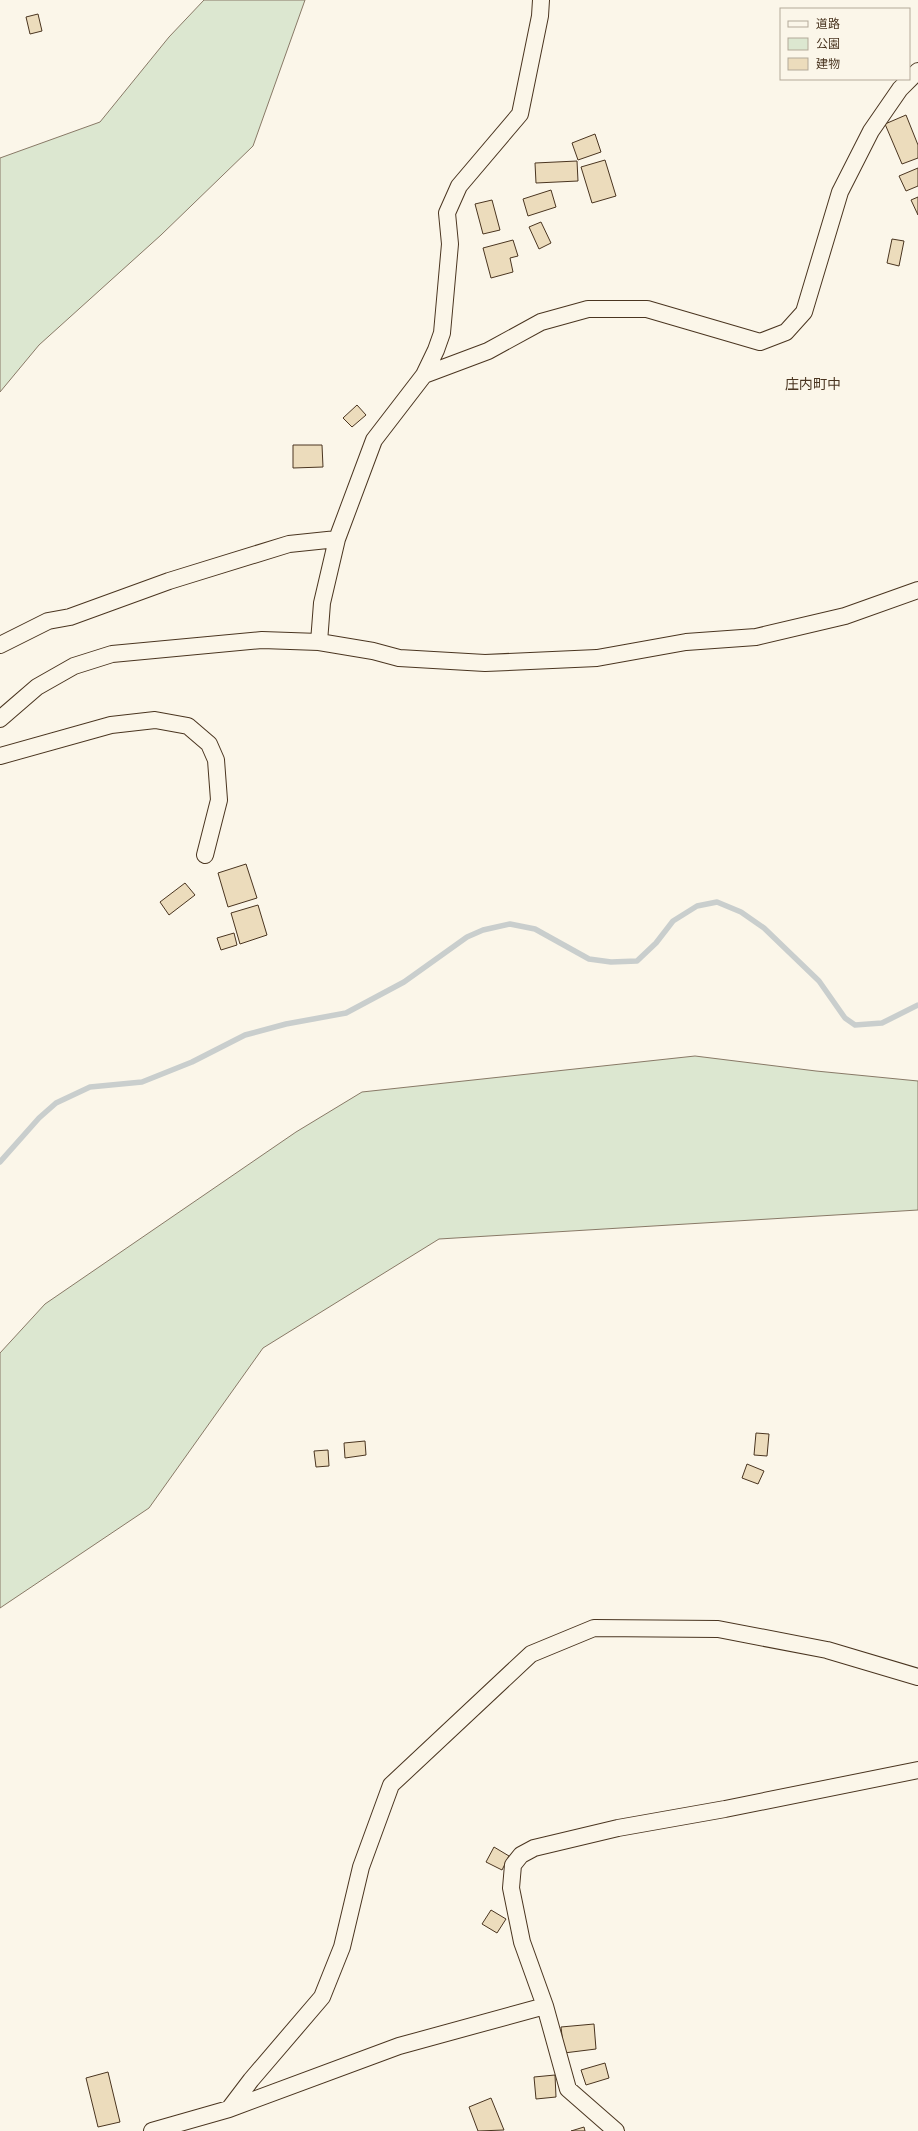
<svg xmlns="http://www.w3.org/2000/svg" width="918" height="2131" font-family="'Titillium Web','Noto Sans JP',sans-serif">
<style>
.green{fill:#dce7d0;stroke:#887966}
.lines{fill:none;stroke-linecap:round;stroke-linejoin:round}
.stream{stroke:#c9cecd;stroke-width:5.5}
.building{fill:#ecdcbc;stroke:#4a3520}
.street-casing{stroke:#4a3520;stroke-width:18}
.street{stroke:#fbf6e9;stroke-width:16}
.labels{text-anchor:middle;dominant-baseline:central;stroke-width:3;stroke-linejoin:round;paint-order:stroke}
.quarter-label{font-size:14px;fill:#4a3520;stroke:#fbf6e9}
</style>
<rect width="100%" height="100%" fill="#fbf6e9"/>
<path class="green" d="M204 0H305L253 146 161 235 39 345 0 392V158L100 122 169 37Z
M695 1056 816 1071 918 1081V1210L439 1239 263 1348 149 1508 0 1608V1353L45 1304 296 1132 362 1092Z"/>
<g class="lines">
<path class="stream" d="M0 1162 39 1118 56 1103 90 1087 142 1082 192 1062 245 1035 286 1024 346 1013 404 982 467 937 483 930 510 924 535 929 589 959 611 962 637 961 656 943 673 921 697 906 717 902 741 912 764 928 819 981 845 1018 855 1025 882 1023 918 1005"/>
</g>
<path class="building" d="M38 14 42 31 30 34 26 17Z
M906 115 918 145V158L902 164 885 124Z
M595 134 601 152 578 160 572 143Z
M605 160 616 196 592 203 581 167Z
M577 161 578 181 536 183 535 163Z
M918 168V186L906 191 899 176Z
M551 190 556 207 528 216 523 199Z
M918 197V215L911 200Z
M492 200 500 230 483 234 475 204Z
M541 222 551 243 539 249 529 227Z
M892 239 904 241 899 266 887 263Z
M513 240 518 256 510 258 513 272 491 278 483 248Z
M357 405 366 415 352 427 343 418Z
M293 445H322L323 467 293 468Z
M246 864 257 898 228 907 218 873Z
M185 883 195 895 169 915 160 902Z
M258 905 267 935 240 944 231 913Z
M234 933 237 945 221 950 217 938Z
M756 1433 769 1434 767 1456 754 1455Z
M365 1441 366 1455 345 1458 344 1443Z
M328 1450 329 1466 316 1467 314 1451Z
M747 1464 764 1471 758 1484 742 1478Z
M494 1847 509 1856 502 1870 486 1862Z
M491 1910 506 1919 497 1933 482 1924Z
M594 2024 596 2049 564 2053 561 2027Z
M605 2063 609 2078 586 2085 581 2070Z
M108 2072 120 2122 98 2127 86 2078Z
M555 2075 556 2097 536 2099 534 2077Z
M491 2098 504 2130 478 2131 469 2107Z
M584 2127 585 2131H571Z"/>
<g class="lines">
<defs>
<path id="street" d="M424 375 488 351 541 322 588 309H647L760 342 786 332 804 312 840 192 871 131 900 89 918 71
M319 642 322 603 337 539 374 440 424 375 436 350 442 333 450 244 447 213 459 186 520 114 540 16 541 0
M0 645 48 621 70 617 169 581 289 544 337 539
M0 719 37 687 74 666 112 654 262 640 319 642 373 651 399 658 485 663 597 658 686 642 756 637 845 616 918 590
M0 756 111 725 155 720 188 726 209 744 216 760 219 800 205 855
M229 2109 251 2080 322 1997 342 1947 361 1867 391 1785 531 1654 594 1628 718 1629 827 1650 918 1677
M152 2131 229 2109 399 2046 545 2006
M616 2131 568 2089 545 2006 522 1942 511 1888 513 1865 521 1855 534 1848 618 1828 725 1809 918 1770"/>
</defs>
<use href="#street" class="street-casing"/>
<use href="#street" class="street"/>
</g>
<g class="labels">
<g class="quarter-label">
<text x="813" y="383">庄内町中</text>
</g>
</g>
<rect x="780" y="8" width="130" height="72" fill="#fbf6e9" stroke="#b4a999"/>
<rect x="788" y="21" width="20" height="6" fill="#fbf6e9" stroke="#b4a999"/>
<text x="816" y="28" font-size="12" fill="#4a3520">道路</text>
<rect x="788" y="38" width="20" height="12" fill="#dce7d0" stroke="#b4a999"/>
<text x="816" y="48" font-size="12" fill="#4a3520">公園</text>
<rect x="788" y="58" width="20" height="12" fill="#ecdcbc" stroke="#b4a999"/>
<text x="816" y="68" font-size="12" fill="#4a3520">建物</text>
</svg>
